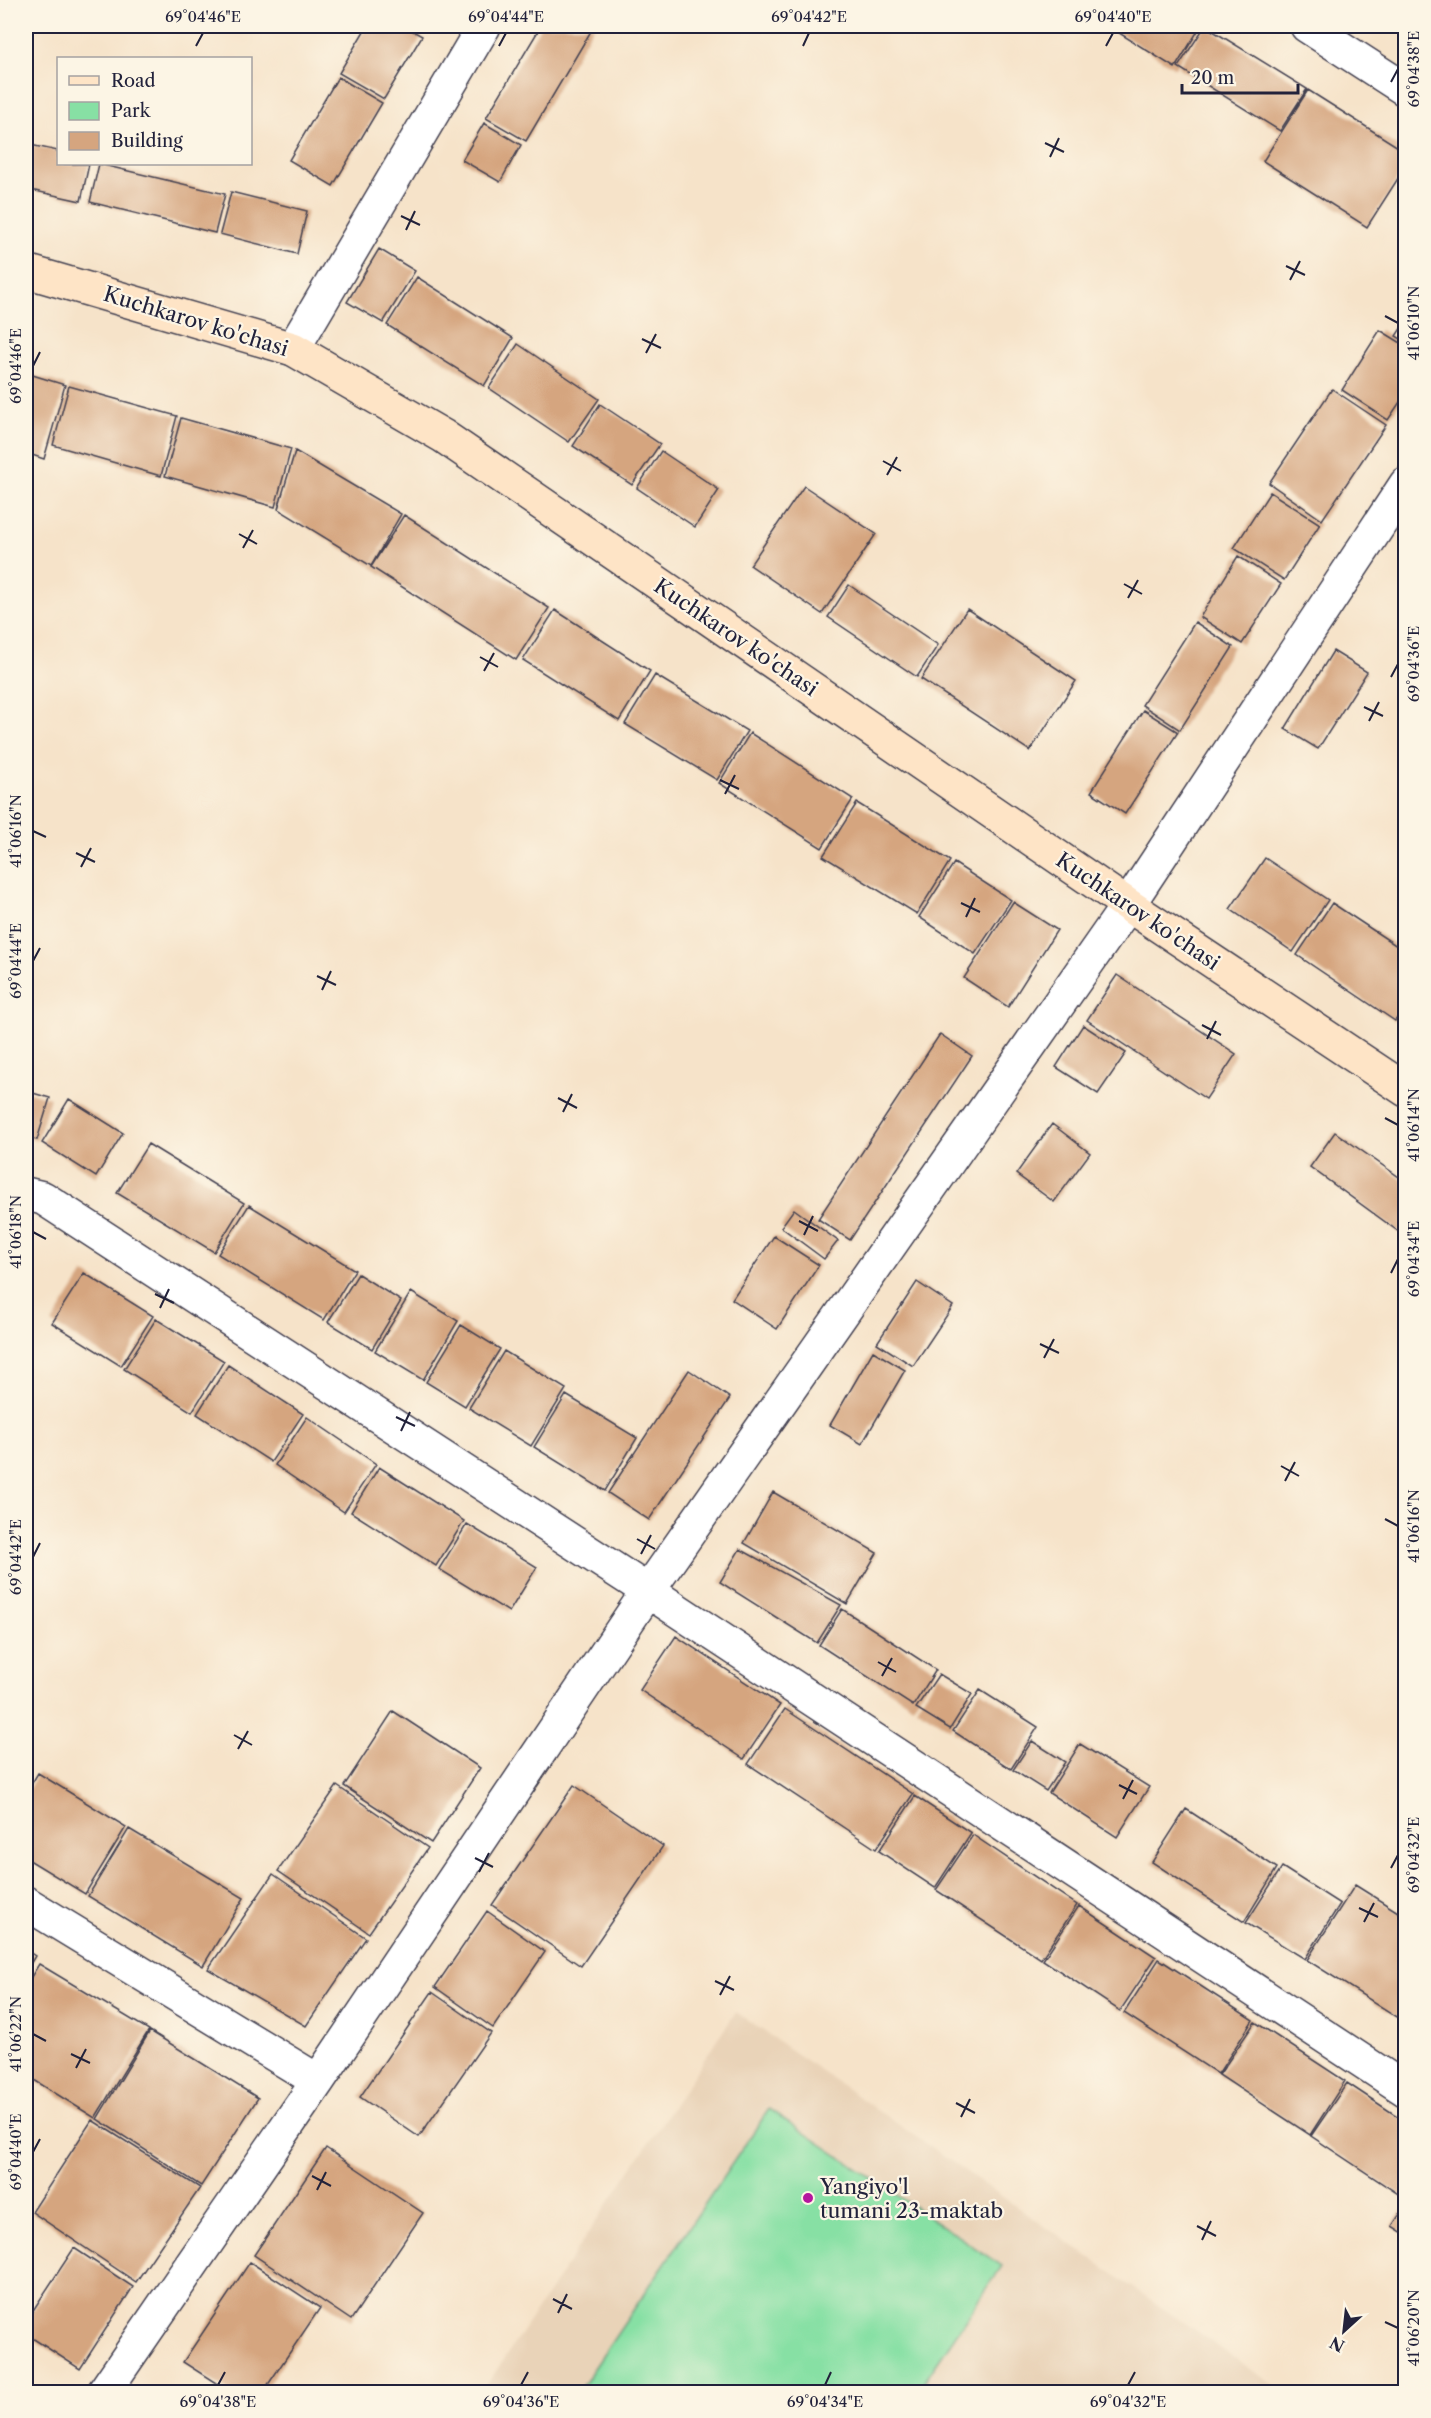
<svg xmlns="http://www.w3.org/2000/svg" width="1431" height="2418" font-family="'Libre Caslon Text',serif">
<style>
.built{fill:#e9d3b8}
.green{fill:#87e0a4;stroke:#548170;stroke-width:1.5}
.building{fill:#d5a57f}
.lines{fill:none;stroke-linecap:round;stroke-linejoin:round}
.street-casing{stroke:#423f50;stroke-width:36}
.secondary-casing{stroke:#423f50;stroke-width:36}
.street{stroke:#fff;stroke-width:33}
.secondary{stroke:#fee4c6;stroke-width:33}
.ticks{fill:none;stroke:#22223b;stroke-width:2}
.poi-dot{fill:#b5179e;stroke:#fcf5e5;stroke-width:2}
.labels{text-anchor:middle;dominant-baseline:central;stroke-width:4.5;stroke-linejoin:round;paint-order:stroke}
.street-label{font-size:21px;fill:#22223b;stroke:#fcf5e5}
.poi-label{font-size:21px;fill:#22223b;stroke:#fcf5e5;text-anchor:start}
.neatline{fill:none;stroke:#22223b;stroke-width:2}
.ticks-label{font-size:15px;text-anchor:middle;fill:#22223b}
</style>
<rect width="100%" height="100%" fill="#fcf5e5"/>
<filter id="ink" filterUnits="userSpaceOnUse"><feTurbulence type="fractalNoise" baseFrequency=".0167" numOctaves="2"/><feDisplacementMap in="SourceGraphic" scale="12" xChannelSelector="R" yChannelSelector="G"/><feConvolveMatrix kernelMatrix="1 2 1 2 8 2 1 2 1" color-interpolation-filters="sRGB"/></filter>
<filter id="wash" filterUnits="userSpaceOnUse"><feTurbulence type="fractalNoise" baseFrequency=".008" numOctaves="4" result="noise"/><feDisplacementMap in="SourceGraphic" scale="24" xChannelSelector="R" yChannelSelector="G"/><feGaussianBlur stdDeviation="1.35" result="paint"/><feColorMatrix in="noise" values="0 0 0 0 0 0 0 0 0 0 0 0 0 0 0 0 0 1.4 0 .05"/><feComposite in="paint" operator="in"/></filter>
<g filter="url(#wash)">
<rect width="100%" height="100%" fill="#f6e3c9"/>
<path class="built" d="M736 2012 1272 2384 1279 2392H482Z"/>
<path class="green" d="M769 2109 1002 2266 917 2392H578Z"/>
<g id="blocks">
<path class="building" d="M367 26H404L422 36 384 99 339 73Z
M541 26H594L526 141 486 118Z
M1108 26H1201L1175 68Z
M1205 26 1307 89 1280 131 1178 67Z
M338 77 382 103 333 186 289 160Z
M1308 90 1406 152V166L1367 227 1263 161Z
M484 123 521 145 500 182 462 160Z
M26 144 58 151V164H89L81 201 26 189Z
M99 164 225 194 215 233 90 202Z
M231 192 307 211 297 254 220 234Z
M379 249 415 271 383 323 347 302Z
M417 277 513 338 484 386 387 325Z
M1406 321V342L1396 336Z
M1380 330 1406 346V393L1388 420 1342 390Z
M518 344 599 399 569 442 489 388Z
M26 373 65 385 44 459 26 453Z
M69 386 177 416 161 476 53 445Z
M1332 389 1386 425 1322 520 1269 483Z
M600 404 660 444 632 485 573 446Z
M181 418 291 449 275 507 165 476Z
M295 451 401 514 371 566 278 509Z
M661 451 719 490 695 527 637 488Z
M804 486 876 534 822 614 750 565Z
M1270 492 1320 524 1284 580 1234 548Z
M404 515 549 608 516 660 371 567Z
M1238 556 1281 584 1242 644 1200 617Z
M849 585 938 645 917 677 828 617Z
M967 609 1076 681 1030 751 921 679Z
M555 610 650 671 619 721 523 660Z
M1195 622 1233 647 1180 730 1142 705Z
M1333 651 1367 672 1318 749 1285 729Z
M655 675 747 731 717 780 625 724Z
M1143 710 1178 732 1125 814 1091 792Z
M750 733 853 799 822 848 719 783Z
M857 803 950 861 917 914 823 856Z
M1265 858 1328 900 1293 952 1230 909Z
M954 863 1011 900 975 954 919 917Z
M1013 902 1057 930 1008 1007 964 978Z
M1332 903 1406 952V1006L1395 1021 1297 955Z
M1117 975 1236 1054 1206 1099 1087 1020Z
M1083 1025 1126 1053 1098 1094 1056 1067Z
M940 1034 972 1056 850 1240 818 1219Z
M26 1091 50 1098 37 1140 26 1137Z
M69 1099 123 1133 96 1177 42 1143Z
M1052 1124 1090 1153 1054 1202 1016 1174Z
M1335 1132 1406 1182V1237L1310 1167Z
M148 1144 244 1203 214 1252 117 1193Z
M249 1205 355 1270 324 1320 218 1254Z
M794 1209 838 1241 824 1259 781 1227Z
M774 1236 819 1265 777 1329 732 1299Z
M84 1273 153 1316 121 1366 52 1323Z
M358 1274 401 1301 372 1349 328 1322Z
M917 1282 953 1306 913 1366 877 1343Z
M411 1292 458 1321 423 1380 375 1351Z
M156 1319 224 1361 192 1412 124 1369Z
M461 1325 500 1349 465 1406 426 1382Z
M504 1351 566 1389 531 1446 469 1408Z
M873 1351 905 1370 862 1444 830 1425Z
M228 1365 303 1414 271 1462 197 1414Z
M689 1370 730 1398 649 1520 608 1493Z
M566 1395 637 1438 605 1491 534 1447Z
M307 1417 376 1464 344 1512 275 1465Z
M379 1467 464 1521 436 1566 351 1512Z
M773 1492 877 1553 847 1604 744 1543Z
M467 1524 537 1567 509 1612 439 1569Z
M740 1549 841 1605 817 1643 720 1582Z
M842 1609 936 1670 913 1706 819 1645Z
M676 1636 780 1705 744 1759 640 1690Z
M939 1674 972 1694 950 1729 916 1708Z
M980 1690 1038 1727 1011 1769 953 1731Z
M785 1709 913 1794 876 1849 748 1764Z
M393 1711 480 1768 431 1843 344 1786Z
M1032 1741 1065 1762 1046 1791 1013 1770Z
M1080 1744 1149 1787 1117 1837 1049 1793Z
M38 1773 126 1827 85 1894 26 1858V1793Z
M574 1785 663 1846 581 1966 492 1905Z
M337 1786 428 1848 369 1933 278 1871Z
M915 1796 971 1833 935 1888 879 1851Z
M1186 1809 1277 1868 1244 1922 1152 1862Z
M129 1829 244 1898 203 1966 88 1896Z
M973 1835 1077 1905 1041 1959 936 1890Z
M1282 1867 1340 1904 1305 1959 1246 1923Z
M273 1874 366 1938 306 2026 208 1969Z
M1355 1885 1406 1917 1405 2022 1307 1960Z
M1079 1906 1156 1957 1120 2011 1043 1960Z
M487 1911 545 1952 493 2028 435 1987Z
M26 1950 35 1956 26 1971Z
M1159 1959 1253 2020 1218 2074 1124 2013Z
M39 1964 149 2030 95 2118 26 2075V1985Z
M432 1992 491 2033 419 2137 360 2097Z
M1255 2022 1345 2081 1310 2135 1219 2075Z
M150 2031 258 2098 201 2186 97 2119Z
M1347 2083 1406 2122V2199L1311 2136Z
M92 2120 200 2188 136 2282 32 2212Z
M326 2148 423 2213 351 2320 254 2255Z
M1406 2205V2235L1392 2226Z
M74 2248 133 2287 80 2369 26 2334V2321Z
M250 2262 320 2308 263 2392H230L183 2362Z"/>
</g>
</g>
<g filter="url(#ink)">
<use href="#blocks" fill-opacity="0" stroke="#423f50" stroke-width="1.5"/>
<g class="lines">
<defs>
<path id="street" d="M1307 26 1406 90
M293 349 484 26
M26 1194 43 1198 648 1591 1406 2090
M26 1903 318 2081
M104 2392 318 2081 648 1591 1128 905 1406 484"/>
<path id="secondary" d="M26 271 293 349 443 436 1128 905 1406 1090"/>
</defs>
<use href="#street" class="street-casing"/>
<use href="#secondary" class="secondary-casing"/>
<use href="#street" class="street"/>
<use href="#secondary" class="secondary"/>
</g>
</g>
<path class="ticks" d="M196 46 203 33M499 46 506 33M803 46 809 33M1106 46 1113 33M1391 82 1398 69M1045 143 1064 152M1050 157 1059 138M401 216 420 225M406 230 415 211M1286 266 1305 275M1290 280 1300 261M1385 316 1398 323M642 339 661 348M646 353 656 334M33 366 40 352M883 461 901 471M887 475 897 457M239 534 257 544M243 548 253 530M1124 584 1142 594M1128 598 1138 580M480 657 498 667M484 671 494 653M1391 677 1398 664M1364 707 1383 716M1369 721 1379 702M720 780 739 789M725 794 735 775M33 831 46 837M76 853 95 862M81 867 91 848M961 903 980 912M966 917 975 898M33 961 40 948M317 976 336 985M322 990 331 971M1202 1025 1221 1035M1207 1039 1216 1021M558 1098 577 1108M563 1112 572 1094M1385 1118 1398 1125M799 1221 818 1231M33 1232 46 1239M804 1235 813 1216M1391 1273 1398 1259M155 1294 174 1303M160 1308 169 1289M1040 1344 1059 1353M1044 1358 1054 1339M396 1417 415 1426M401 1431 410 1412M1281 1466 1299 1476M1285 1481 1295 1462M1385 1519 1398 1526M637 1539 655 1549M641 1554 651 1535M33 1557 40 1543M878 1662 896 1672M882 1676 892 1658M234 1735 252 1745M238 1749 248 1731M1119 1785 1137 1794M1123 1799 1133 1780M475 1858 493 1867M1391 1868 1398 1855M479 1872 489 1853M1359 1908 1378 1917M1364 1922 1374 1903M715 1981 734 1990M720 1995 730 1976M33 2034 46 2041M71 2054 90 2063M76 2068 86 2049M956 2103 975 2113M961 2117 970 2099M33 2152 40 2139M312 2176 331 2186M317 2190 326 2172M1197 2226 1216 2236M1202 2240 1211 2221M553 2299 572 2309M558 2313 567 2294M1385 2322 1398 2328M218 2385 225 2372M521 2385 528 2372M825 2385 831 2372M1128 2385 1135 2372"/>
<circle class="poi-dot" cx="808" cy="2198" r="6"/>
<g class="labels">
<g class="street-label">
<text transform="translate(196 321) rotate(17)">Kuchkarov ko'chasi</text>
<text transform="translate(736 637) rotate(34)">Kuchkarov ko'chasi</text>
<text transform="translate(1138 911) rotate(34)">Kuchkarov ko'chasi</text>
</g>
<g class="poi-label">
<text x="820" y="2186">Yangiyo'l<tspan x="820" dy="24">tumani 23-maktab</tspan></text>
</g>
</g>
<rect width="1431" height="2418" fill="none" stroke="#fcf5e5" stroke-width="66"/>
<rect x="57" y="57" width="195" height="108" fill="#fcf5e5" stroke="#a5a1a1" stroke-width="1.5"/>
<rect x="69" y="76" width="30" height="9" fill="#fee4c6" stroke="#a5a1a1" stroke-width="1.5"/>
<text x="111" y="87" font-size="18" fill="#22223b">Road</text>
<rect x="69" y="102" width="30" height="18" fill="#87e0a4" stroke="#a5a1a1" stroke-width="1.5"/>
<text x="111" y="117" font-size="18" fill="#22223b">Park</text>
<rect x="69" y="132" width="30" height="18" fill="#d5a57f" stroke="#a5a1a1" stroke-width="1.5"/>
<text x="111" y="147" font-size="18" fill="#22223b">Building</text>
<g transform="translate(1344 2331) rotate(207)" stroke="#fcf5e5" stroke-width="4.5" paint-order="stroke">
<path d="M0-4.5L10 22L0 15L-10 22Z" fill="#22223b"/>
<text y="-9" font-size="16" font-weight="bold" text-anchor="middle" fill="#22223b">N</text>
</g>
<path d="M1182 84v9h116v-9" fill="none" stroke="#22223b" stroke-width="3"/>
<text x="1191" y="84" font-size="18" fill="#22223b" stroke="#fcf5e5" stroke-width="4.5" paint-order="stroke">20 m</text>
<rect x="33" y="33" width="1365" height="2352" class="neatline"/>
<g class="ticks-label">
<text x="203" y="22">69°04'46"E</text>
<text x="506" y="22">69°04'44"E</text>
<text x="809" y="22">69°04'42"E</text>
<text x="1113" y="22">69°04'40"E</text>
<text transform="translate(1414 69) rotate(-90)" y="5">69°04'38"E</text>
<text transform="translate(1414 323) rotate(-90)" y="5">41°06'10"N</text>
<text transform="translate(16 366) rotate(-90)" y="5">69°04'46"E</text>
<text transform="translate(1414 664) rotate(-90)" y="5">69°04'36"E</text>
<text transform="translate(16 831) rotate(-90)" y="5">41°06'16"N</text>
<text transform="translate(16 961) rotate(-90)" y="5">69°04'44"E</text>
<text transform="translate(1414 1125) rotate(-90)" y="5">41°06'14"N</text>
<text transform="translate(16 1232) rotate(-90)" y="5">41°06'18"N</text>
<text transform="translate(1414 1259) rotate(-90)" y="5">69°04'34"E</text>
<text transform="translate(1414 1526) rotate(-90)" y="5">41°06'16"N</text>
<text transform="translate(16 1557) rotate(-90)" y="5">69°04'42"E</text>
<text transform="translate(1414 1855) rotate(-90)" y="5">69°04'32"E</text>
<text transform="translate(16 2034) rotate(-90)" y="5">41°06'22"N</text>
<text transform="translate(16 2152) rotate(-90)" y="5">69°04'40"E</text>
<text transform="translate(1414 2328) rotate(-90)" y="5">41°06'20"N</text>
<text x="218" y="2407">69°04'38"E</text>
<text x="521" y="2407">69°04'36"E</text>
<text x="825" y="2407">69°04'34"E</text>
<text x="1128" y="2407">69°04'32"E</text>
</g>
</svg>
